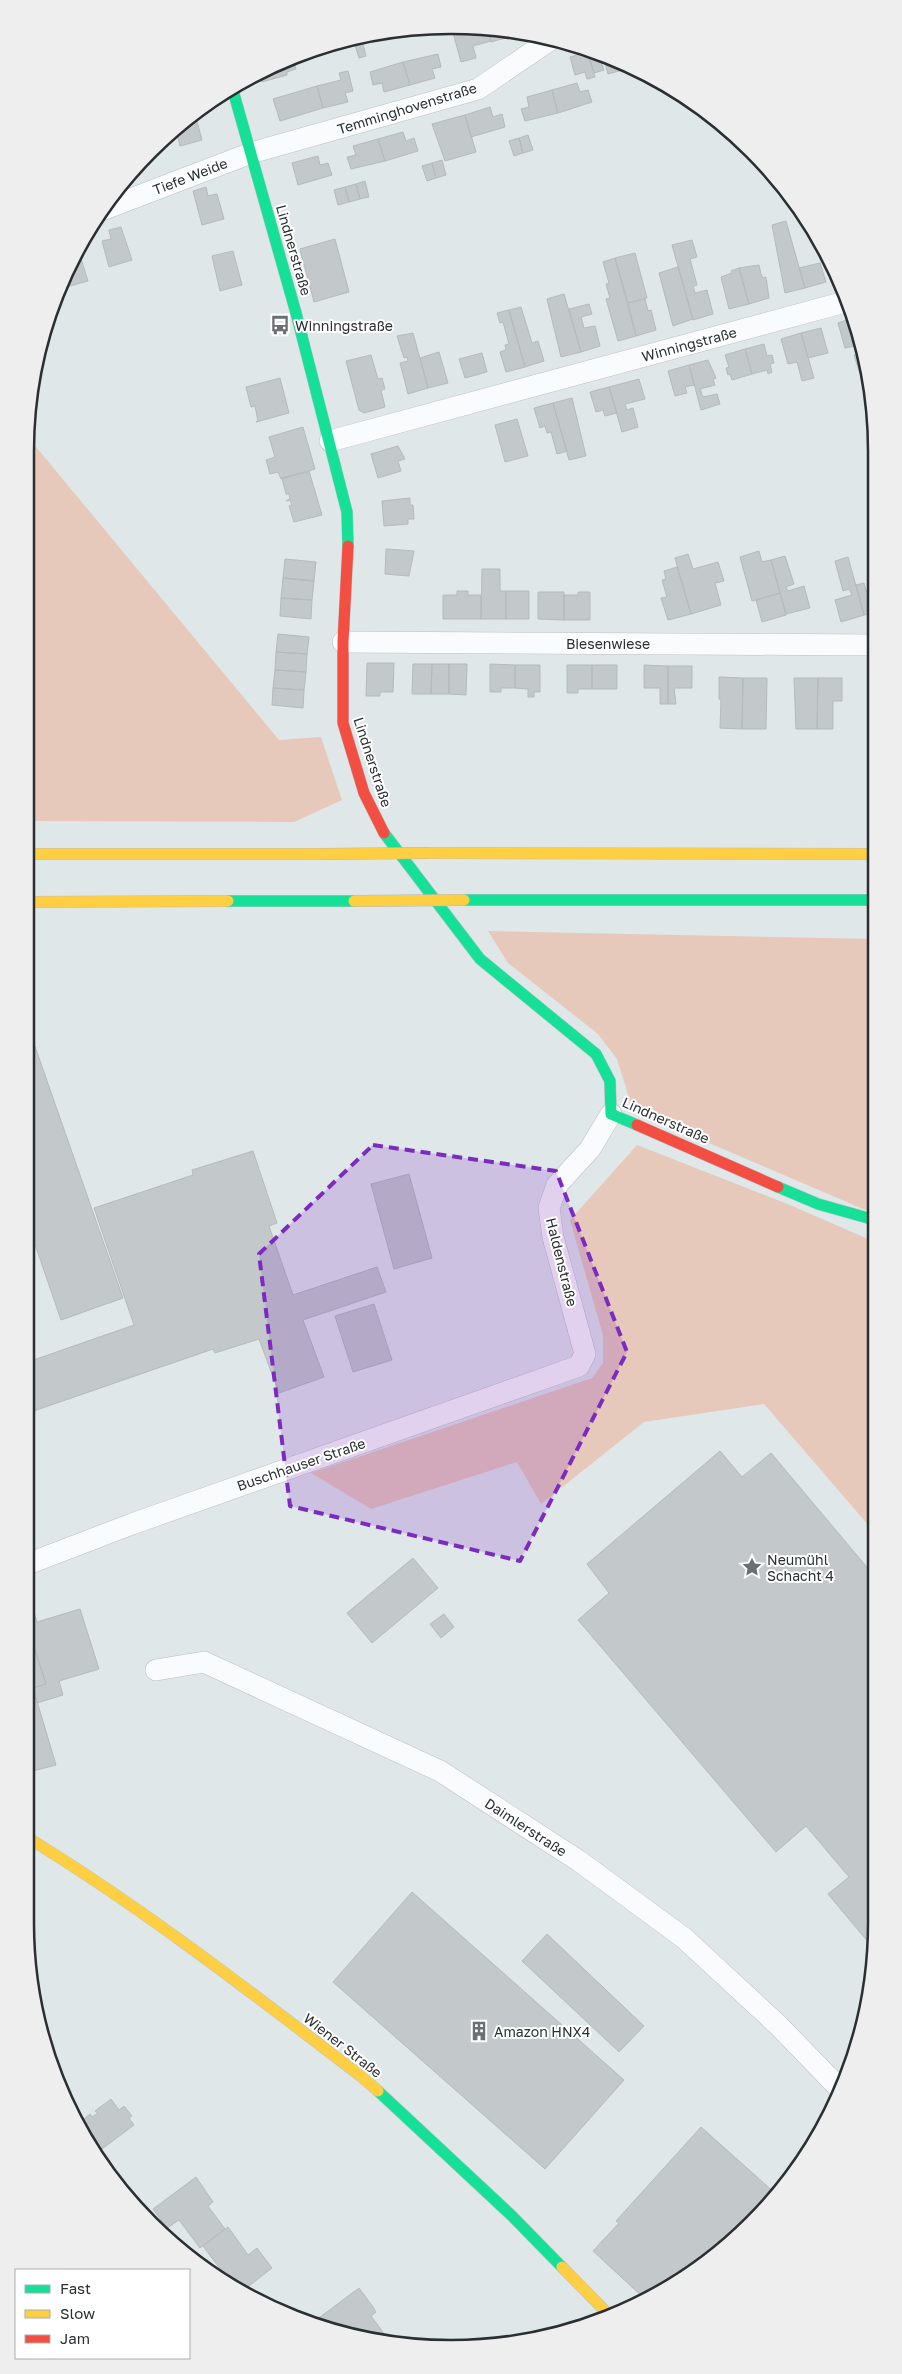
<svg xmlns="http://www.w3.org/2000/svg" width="902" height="2374" font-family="'Golos Text',sans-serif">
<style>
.green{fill:#e6c9ba}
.building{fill:#c3c9cb;stroke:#b5babc}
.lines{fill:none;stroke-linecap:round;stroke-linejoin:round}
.street-casing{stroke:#bbc0c2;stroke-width:22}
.fast-casing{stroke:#bbc0c2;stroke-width:12}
.slow-casing{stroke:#bbc0c2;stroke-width:12}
.jam-casing{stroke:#bbc0c2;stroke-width:12}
.street{stroke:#fafbfc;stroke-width:21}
.fast{stroke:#16e098;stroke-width:11}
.slow{stroke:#ffcf43;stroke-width:11}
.jam{stroke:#f24e42;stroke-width:11}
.slow-bridge-casing{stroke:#acb9be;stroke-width:12;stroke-linecap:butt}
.slow-bridge{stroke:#ffcf43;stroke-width:11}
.marked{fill:#7b2cbf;fill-opacity:0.2;stroke:#7b2cbf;stroke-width:4;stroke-dasharray:10 6;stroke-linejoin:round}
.labels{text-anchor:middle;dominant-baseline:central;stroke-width:4;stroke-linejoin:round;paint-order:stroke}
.street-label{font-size:14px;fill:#2a2f31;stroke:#fff}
.poi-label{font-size:14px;fill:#2a2f31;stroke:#fff;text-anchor:start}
.rim{fill:none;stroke:#2a2f31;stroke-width:2.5}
</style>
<rect width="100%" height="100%" fill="#e0e7e9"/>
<path class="green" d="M27 436 279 740 321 737 342 800 294 822 25 821V451Z
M488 931 875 939V1214L641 1114 631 1104 617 1059 598 1034 508 963Z
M637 1145 790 1205 875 1242 876 1534 764 1404 644 1422 541 1504 517 1462 371 1509 311 1473 592 1378 603 1363V1335L570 1220Z"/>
<path class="building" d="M479 26 487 27 491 41 473 46 476 58 461 62 452 29 460 27Z
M487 27 515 32 516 35 491 42Z
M362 40 366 56 359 58 354 42Z
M588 52 595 77 587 79 585 72 575 75 570 57Z
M591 53 599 57 604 70 594 73 588 54Z
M438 54 441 67 432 69 435 78 410 85 403 62Z
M293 57 296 69 287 72V75L262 82 259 72Z
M604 59 626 69 608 74Z
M403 62 410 85 384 92 382 83 373 85 370 72Z
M348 71 353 91 345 93 348 102 323 108 317 86 341 80 339 73Z
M577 83 580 92 588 90 592 102 558 113 552 90Z
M317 86 323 108 280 121 273 99Z
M552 90 558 113 525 121 521 109 529 107 527 97Z
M490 107 493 117 502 114 505 127 471 137 465 115Z
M195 114 202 140 180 146 175 127Z
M465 115 476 152 445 161 432 124Z
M403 132 406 141 414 138 418 151 385 161 378 139Z
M528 135 533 150 523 153 519 138Z
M519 138 523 153 514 156 509 141Z
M378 139 385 161 351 169 347 157 356 155 353 146Z
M318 156 320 165 328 163 332 175 298 185 292 163Z
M442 160 446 175 436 178 432 163Z
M432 163 436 178 427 181 422 166Z
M365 181 369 197 360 199 356 184Z
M356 184 360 199 349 202 345 187Z
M206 187 208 196 217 194 224 219 202 225 193 191Z
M345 187 349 202 338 205 334 190Z
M786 221 805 288 785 293 772 225Z
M121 227 132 260 109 267 102 241 111 239 109 230Z
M335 239 349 292 314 302 300 249Z
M692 240 697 257 690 259 697 285 693 286 695 293 707 290 713 314 693 320 672 245Z
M78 249 88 281 66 287 63 278Z
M233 251 242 285 220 291 212 256Z
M635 253 647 298 628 303 615 258Z
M615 258 636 336 618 341 606 299 610 298 606 284 609 283 603 262Z
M820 263 826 282 805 288 799 268Z
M759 265 761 274 763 278 766 277 769 298 749 304 739 268Z
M678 267 693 319 673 326 659 273Z
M739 268 749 304 729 309 721 277 732 273 731 271Z
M564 294 581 352 561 357 547 299Z
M645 299 648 311 651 310 656 330 636 336 628 303Z
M589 304 592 314 581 317 584 328 595 326 600 346 581 352 569 309Z
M521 307 532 343 538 341 544 361 525 367 509 310Z
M509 310 525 367 506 372 500 352 506 350 505 345 509 344 503 322 500 323 497 313Z
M850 319 866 372 860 374 854 355 856 354 854 346 845 348 838 323Z
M47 320 49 321 45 341 40 340Z
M821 328 828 353 808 358 801 333Z
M413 333 428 388 408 394 400 363 408 361 407 357 404 358 397 336Z
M801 333 814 378 802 381 797 362 788 364 781 339Z
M764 344 767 356 772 355 774 363 770 364 772 372 768 374 767 370 752 374 745 349Z
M745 349 752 374 732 380 730 374 728 375 726 368 729 367 725 355Z
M439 352 448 383 428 388 420 358Z
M482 353 487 372 465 378 459 359Z
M371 355 378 379 382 378 385 389 381 390 385 407 364 413 359 410 346 361Z
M708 360 716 378 713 379 715 385 700 389 703 397 717 394 720 404 701 410 689 365Z
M689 365 694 385 685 387 687 393 675 396 668 371Z
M280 378 289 413 256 422 258 421 255 406 251 407 246 387Z
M639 379 645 399 625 404 627 410 633 408 638 427 622 432 609 387Z
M609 387 617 413 605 416 603 410 596 412 590 392Z
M572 398 586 456 569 460 553 403Z
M553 403 567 451 557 454 551 432 547 433 545 426 540 428 534 408Z
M517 419 528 456 505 462 495 425Z
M303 427 315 469 281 479 278 472 270 474 266 460 275 457 269 437Z
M398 446 405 459 398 461 401 471 378 478 371 454Z
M309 471 322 515 294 522 289 506 292 505 290 500 286 501 290 499 289 494H286L282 478Z
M410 498V505H413L414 519H408V524L384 526 382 501Z
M386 549 414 551 409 576 385 574Z
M759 551 762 562 771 560 780 593 752 601 740 557Z
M688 554 693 569 718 562 724 581 715 583 721 605 691 614 675 558Z
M785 556 794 584 786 587 788 591 804 586 810 608 786 614 771 560Z
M848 557 864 615 841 622 835 600 852 595 849 589 843 591 835 561Z
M285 559 316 562 314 581 283 578Z
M677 567 691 614 668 620 661 598 667 597 662 580 666 579 664 571Z
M482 569H500V591H506V619H481Z
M283 578 314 581 312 600 281 598Z
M864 583 866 591 874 589V612L864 615 856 585Z
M457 591H468V595H481V619H443V595H457Z
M506 591H529V619H506Z
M538 592H564V620L538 619Z
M578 592H590V620H564V595H578Z
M780 593 786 615 762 622 756 600Z
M281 598 312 600 311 619 280 616Z
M278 634 309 637 307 654 276 652Z
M276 652 307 654 306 672 275 670Z
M367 663H394L393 692H380V696H366Z
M413 664H432L431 694H412Z
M432 664H449V694H431Z
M449 664H467L466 695 449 694Z
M490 664 515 665V688H501V692H490Z
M515 665H540V692H534V697H528V689L515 688Z
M567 665H592V689H578V693H567Z
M592 665H617V689H592Z
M644 665 668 666V704H660V688H644Z
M668 666H692V688H674L676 704H668Z
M275 670 306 672 304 690 273 688Z
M719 677 743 678 742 729 720 728 721 700 719 699Z
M743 678H767L766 729H742Z
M794 678H818L817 729H796Z
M818 678H842V701H833V729H817Z
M868 679H874V701H868Z
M273 688 304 690 303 708 272 705Z
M32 1038 123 1298 61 1320 25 1215V1040Z
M253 1151 277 1223 269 1226 293 1295 377 1267 386 1292 303 1320 324 1377 279 1393 259 1339 215 1353 213 1349 25 1414V1363L134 1325 94 1208 193 1175 192 1170Z
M409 1174 432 1258 394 1269 371 1184Z
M374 1304 392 1360 353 1372 335 1316Z
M720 1451 742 1477 771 1453 876 1578 877 1923 874 1949 828 1894 849 1877 806 1826 776 1852 578 1620 609 1593 587 1564Z
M413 1558 438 1588 372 1643 347 1613Z
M28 1594 37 1622 80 1609 99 1669 59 1681 63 1695 37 1703 33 1688 46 1684 34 1647 25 1650V1595Z
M444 1614 454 1627 441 1638 430 1624Z
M34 1647 46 1684 33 1688 56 1765 25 1773V1650Z
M412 1892 624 2080 545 2169 333 1982Z
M547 1934 644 2026 619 2052 522 1961Z
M111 2099 119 2110 124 2106 132 2116 129 2118 134 2125 98 2152 97 2149 93 2152 77 2125 90 2114 92 2117 98 2113 95 2111Z
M701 2127 776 2194 687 2277 646 2300 593 2251 619 2223 616 2221Z
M196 2177 213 2202 208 2206 225 2229 200 2248 179 2220 167 2228 153 2209Z
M228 2227 248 2255 257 2248 272 2268 240 2293 220 2277 224 2274 203 2246Z
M359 2288 373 2307 376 2312 371 2316 388 2339 384 2343 345 2334 342 2330 340 2332 322 2328 316 2320Z
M391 2338 396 2345 384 2343Z"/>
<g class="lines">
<defs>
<path id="street" d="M102 210 251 153 478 89 553 38
M330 441 845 302
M343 642 874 645
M25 1565 132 1524 579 1366 585 1354 553 1237 549 1208 557 1185 590 1149 611 1114
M156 1670 204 1662 440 1771 579 1861 684 1938 778 2025 841 2090"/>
<path id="fast" d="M232 87 296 313 347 512 348 546
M384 833 480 959 596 1054 610 1081 611 1114 637 1125
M464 900H875
M228 901H354
M778 1187 818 1204 875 1220
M378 2091 511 2215 562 2267"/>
<path id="slow" d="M428 853 874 854
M25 854H319
M25 902 228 901
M25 1836C143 1908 252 1993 362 2077L378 2091
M562 2267 611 2317"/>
<path id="jam" d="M348 546 343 642V723L364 793 384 833
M637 1125 778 1187"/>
</defs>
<use href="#street" class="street-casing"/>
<use href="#fast" class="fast-casing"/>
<use href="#slow" class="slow-casing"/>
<use href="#jam" class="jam-casing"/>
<use href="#street" class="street"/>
<use href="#fast" class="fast"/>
<use href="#slow" class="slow"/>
<use href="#jam" class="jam"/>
<defs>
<path id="slow-bridge" d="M319 854 428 853
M354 901 464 900"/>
</defs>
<use href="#slow-bridge" class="slow-bridge-casing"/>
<use href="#slow-bridge" class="slow-bridge"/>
</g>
<path class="marked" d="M373 1145 556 1171 627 1352 520 1561 290 1506 259 1254Z"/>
<defs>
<symbol id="bus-bare" viewBox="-9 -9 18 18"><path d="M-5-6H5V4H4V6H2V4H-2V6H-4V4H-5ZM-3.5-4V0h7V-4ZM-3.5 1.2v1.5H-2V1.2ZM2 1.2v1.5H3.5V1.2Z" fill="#6a6f71" stroke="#fff" stroke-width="2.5" paint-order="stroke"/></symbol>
<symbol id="sight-bare" viewBox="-9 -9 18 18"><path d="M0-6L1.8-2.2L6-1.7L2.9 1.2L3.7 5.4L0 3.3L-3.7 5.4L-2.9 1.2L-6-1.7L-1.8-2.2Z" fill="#6a6f71" stroke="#fff" stroke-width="2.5" paint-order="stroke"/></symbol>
<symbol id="building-bare" viewBox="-9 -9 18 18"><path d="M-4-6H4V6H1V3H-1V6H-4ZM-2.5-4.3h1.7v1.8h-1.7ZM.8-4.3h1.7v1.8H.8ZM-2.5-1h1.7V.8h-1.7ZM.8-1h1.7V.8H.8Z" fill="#6a6f71" stroke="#fff" stroke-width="2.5" paint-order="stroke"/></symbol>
</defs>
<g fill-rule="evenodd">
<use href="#bus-bare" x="266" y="311" width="28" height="28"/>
<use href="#sight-bare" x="738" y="1553" width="28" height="28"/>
<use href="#building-bare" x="465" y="2017" width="28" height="28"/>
</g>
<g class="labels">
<g class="street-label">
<text transform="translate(407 108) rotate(-17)">Temminghovenstraße</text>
<text transform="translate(190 176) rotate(-21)">Tiefe Weide</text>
<text transform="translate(294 250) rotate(74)">Lindnerstraße</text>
<text transform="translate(689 344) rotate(-15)">Winningstraße</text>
<text x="608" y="643">Biesenwiese</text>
<text transform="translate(373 762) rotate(72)">Lindnerstraße</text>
<text transform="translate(666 1120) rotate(24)">Lindnerstraße</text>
<text transform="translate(562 1262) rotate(76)">Haldenstraße</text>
<text transform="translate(301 1464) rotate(-19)">Buschhauser Straße</text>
<text transform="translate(526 1827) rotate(33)">Daimlerstraße</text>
<text transform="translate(343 2045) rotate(38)">Wiener Straße</text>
</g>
<g class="poi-label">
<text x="295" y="325">Winningstraße</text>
<text x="767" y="1559">Neumühl<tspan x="767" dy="16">Schacht 4</tspan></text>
<text x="494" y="2031">Amazon HNX4</text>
</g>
</g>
<path d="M0 0H902V2374H0ZM451 34H451A417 417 0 0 1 868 451V1923A417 417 0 0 1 451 2340H451A417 417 0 0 1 34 1923V451A417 417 0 0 1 451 34Z" fill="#eeeeef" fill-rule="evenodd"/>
<path class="rim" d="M451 34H451A417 417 0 0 1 868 451V1923A417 417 0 0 1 451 2340H451A417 417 0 0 1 34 1923V451A417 417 0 0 1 451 34Z"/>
<rect x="15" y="2269" width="175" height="90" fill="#ffffff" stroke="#aaacad"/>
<rect x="25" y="2285" width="25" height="8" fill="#16e098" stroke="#aaacad"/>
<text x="60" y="2294" font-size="15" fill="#2a2f31">Fast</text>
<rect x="25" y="2310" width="25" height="8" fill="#ffcf43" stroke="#aaacad"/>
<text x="60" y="2319" font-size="15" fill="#2a2f31">Slow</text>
<rect x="25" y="2335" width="25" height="8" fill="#f24e42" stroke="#aaacad"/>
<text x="60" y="2344" font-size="15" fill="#2a2f31">Jam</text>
</svg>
